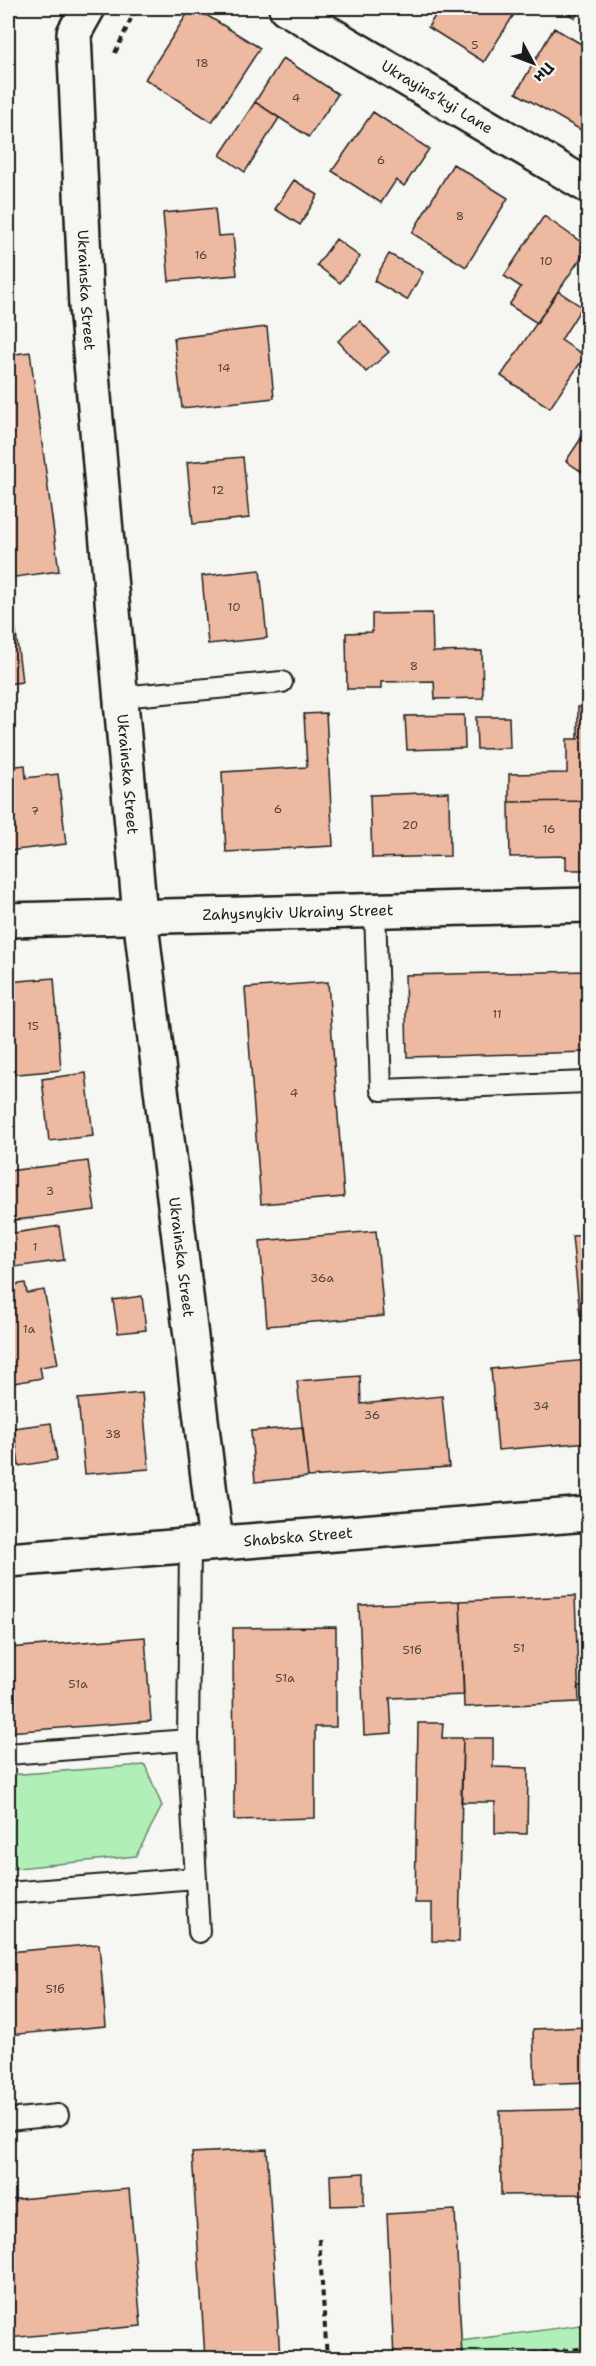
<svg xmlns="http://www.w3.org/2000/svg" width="596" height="2366" font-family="'Shantell Sans',sans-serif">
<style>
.green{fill:#b0f0b8;stroke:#66866a;stroke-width:1.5}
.building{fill:#eeb9a1;stroke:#1c1c1c;stroke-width:1.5}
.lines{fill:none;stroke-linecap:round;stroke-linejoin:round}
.service-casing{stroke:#1c1c1c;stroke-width:24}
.minor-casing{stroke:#1c1c1c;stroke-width:38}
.secondary-casing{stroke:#1c1c1c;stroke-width:38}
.path{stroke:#1c1c1c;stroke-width:4;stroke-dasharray:6 4.5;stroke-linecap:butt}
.service{stroke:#f6f6f2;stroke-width:20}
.minor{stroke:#f6f6f2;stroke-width:33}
.secondary{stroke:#f6f6f2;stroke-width:33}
.labels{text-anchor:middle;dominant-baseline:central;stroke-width:5;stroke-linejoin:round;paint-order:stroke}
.number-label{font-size:12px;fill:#50433d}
.street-label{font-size:15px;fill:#1c1c1c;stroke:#f6f6f2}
</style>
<rect width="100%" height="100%" fill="#f6f6f2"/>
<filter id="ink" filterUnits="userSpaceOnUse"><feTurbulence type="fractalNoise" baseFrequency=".0167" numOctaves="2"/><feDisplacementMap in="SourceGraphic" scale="12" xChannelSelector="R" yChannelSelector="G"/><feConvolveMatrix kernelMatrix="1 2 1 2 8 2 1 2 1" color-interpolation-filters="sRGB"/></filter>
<g filter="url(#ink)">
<path class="green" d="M145 1765 162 1806 136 1856 8 1869V1775Z
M588 2324V2358H462L461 2341Z"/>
<path class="building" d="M191 8H195L260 48 212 122 145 79Z
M440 8H518L484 62 428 27Z
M559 8H581L575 18Z
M554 28 588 48V118L581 130 516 93Z
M283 58 338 94 309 137 255 102Z
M255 102 279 118 245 172 220 155Z
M373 112 429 149 404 186 396 180 381 203 332 171Z
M453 164 508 198 466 267 412 233Z
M294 180 318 195 300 225 275 209Z
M215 208 218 236 233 235 237 275 169 281 163 213Z
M544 216 588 247 537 323 509 305 521 287 504 276Z
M336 239 360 257 340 283 317 265Z
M389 254 423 272 407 300 374 281Z
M558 291 582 307 561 340 585 356 550 408 501 376Z
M360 321 389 352 366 372 338 341Z
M267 327 274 398 182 408 174 338Z
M30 352 59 571 8 578V355Z
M588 428V476L566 461Z
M243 457 249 518 193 524 187 462Z
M260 570 267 638 208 644 202 576Z
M432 613 433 652 482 651 483 698 435 699 434 681 381 682V689H347L346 633 372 632V614Z
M14 616 22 682 8 684V617Z
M578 707H588V801L509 802V774L567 773V739H578Z
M326 713 333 846 226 852 222 772 307 767 304 714Z
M464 715 465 748 407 750 405 716Z
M476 717H509L510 748 477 749Z
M25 765 26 778 58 774 66 844 8 851V767Z
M449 792 450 856 372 858 370 795Z
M588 801V870H566V856L510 857 509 802Z
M588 971V1052L407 1057 405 975Z
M54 978 61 1070 8 1075V982Z
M328 982 344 1197 261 1204 245 988Z
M86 1073 93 1136 49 1141 42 1079Z
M88 1161 95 1210 8 1221V1171Z
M59 1226 64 1260 8 1268V1234Z
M376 1231 384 1316 267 1326 260 1241Z
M588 1235V1314L580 1315 572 1236Z
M25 1283 27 1293 44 1290 58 1364 40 1367 42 1378 8 1384V1286Z
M142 1296 146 1330 118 1333 113 1300Z
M588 1360V1442L498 1450 491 1369Z
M360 1376 361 1404 442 1396 449 1467 308 1477 297 1381Z
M142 1393 149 1469 85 1474 78 1399Z
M51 1423 57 1460 19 1466 14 1428Z
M303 1427 308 1477 255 1482 251 1431Z
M575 1596 579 1702 464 1707 460 1601Z
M460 1601 464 1695 390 1698 392 1733 364 1735 359 1605Z
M336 1627V1727H315V1818L234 1820 233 1628Z
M145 1637 151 1721 8 1732V1648Z
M418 1723H443L442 1738H463L459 1942 432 1941V1903H415Z
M463 1738H493V1767L528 1768 527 1834 495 1833V1802H461Z
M99 1944 106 2026 8 2035V1952Z
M588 2027V2082L535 2084 533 2029Z
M588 2109V2194L501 2195 500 2111Z
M267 2149 280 2358H205L192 2153Z
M364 2173V2205L331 2206 330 2175Z
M129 2189 141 2326 8 2338V2200Z
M455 2210 462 2358H394L387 2214Z"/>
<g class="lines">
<defs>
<path id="service" d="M121 697 282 682
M375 911 381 1090 588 1082
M190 1545 188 1740 199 1932
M8 1754 188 1740
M8 1893 195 1878
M8 2120 58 2115"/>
<g id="minor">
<path id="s1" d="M88 8 74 33 86 306 140 916 216 1543"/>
<path d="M286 8 588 186"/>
<path id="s2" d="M8 920 588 905"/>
</g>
<g id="secondary">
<path id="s3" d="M8 1560 588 1514"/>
</g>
</defs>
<use href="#service" class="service-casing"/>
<use href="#minor" class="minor-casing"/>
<use href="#secondary" class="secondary-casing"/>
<path class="path" d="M115 53 136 8
M319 2239 327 2358
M511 2356 588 2348"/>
<use href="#service" class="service"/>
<use href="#minor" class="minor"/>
<use href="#secondary" class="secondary"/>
</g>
</g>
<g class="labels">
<g class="number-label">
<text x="475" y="45">5</text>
<text x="202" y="63">18</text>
<text x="296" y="98">4</text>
<text x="381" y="160">6</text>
<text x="460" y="216">8</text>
<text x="201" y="255">16</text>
<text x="546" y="261">10</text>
<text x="224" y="368">14</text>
<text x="218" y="490">12</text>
<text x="234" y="607">10</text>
<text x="414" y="666">8</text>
<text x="278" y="809">6</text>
<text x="35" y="811">7</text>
<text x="410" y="825">20</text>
<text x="549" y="829">16</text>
<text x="497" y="1014">11</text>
<text x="33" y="1026">15</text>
<text x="294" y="1093">4</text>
<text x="50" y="1191">3</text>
<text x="35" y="1247">1</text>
<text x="322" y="1278">36а</text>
<text x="29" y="1329">1а</text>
<text x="541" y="1406">34</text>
<text x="372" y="1415">36</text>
<text x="113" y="1434">38</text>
<text x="519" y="1648">51</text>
<text x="412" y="1650">51б</text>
<text x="285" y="1678">51а</text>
<text x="78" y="1684">51а</text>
<text x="55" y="1989">51б</text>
</g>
<g class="street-label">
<text transform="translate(437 97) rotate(31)">Ukrayinsʹkyi Lane</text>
<text stroke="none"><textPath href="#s1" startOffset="286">Ukrainska Street</textPath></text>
<text stroke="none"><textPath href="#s1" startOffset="772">Ukrainska Street</textPath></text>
<text stroke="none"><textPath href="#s2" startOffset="290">Zahysnykiv Ukrainy Street</textPath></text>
<text stroke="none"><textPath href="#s1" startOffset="1258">Ukrainska Street</textPath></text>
<text stroke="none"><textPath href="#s3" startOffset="291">Shabska Street</textPath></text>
</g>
</g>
<rect width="596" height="2366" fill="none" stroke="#f6f6f2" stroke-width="30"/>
<rect x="15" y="15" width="566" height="2336" fill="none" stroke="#1c1c1c" stroke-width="2" filter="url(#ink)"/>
<g transform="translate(533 63) rotate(131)" stroke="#f6f6f2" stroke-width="4.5" paint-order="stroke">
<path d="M0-4.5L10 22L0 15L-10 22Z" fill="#1c1c1c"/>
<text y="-9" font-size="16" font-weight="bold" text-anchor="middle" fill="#1c1c1c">Пн</text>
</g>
</svg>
